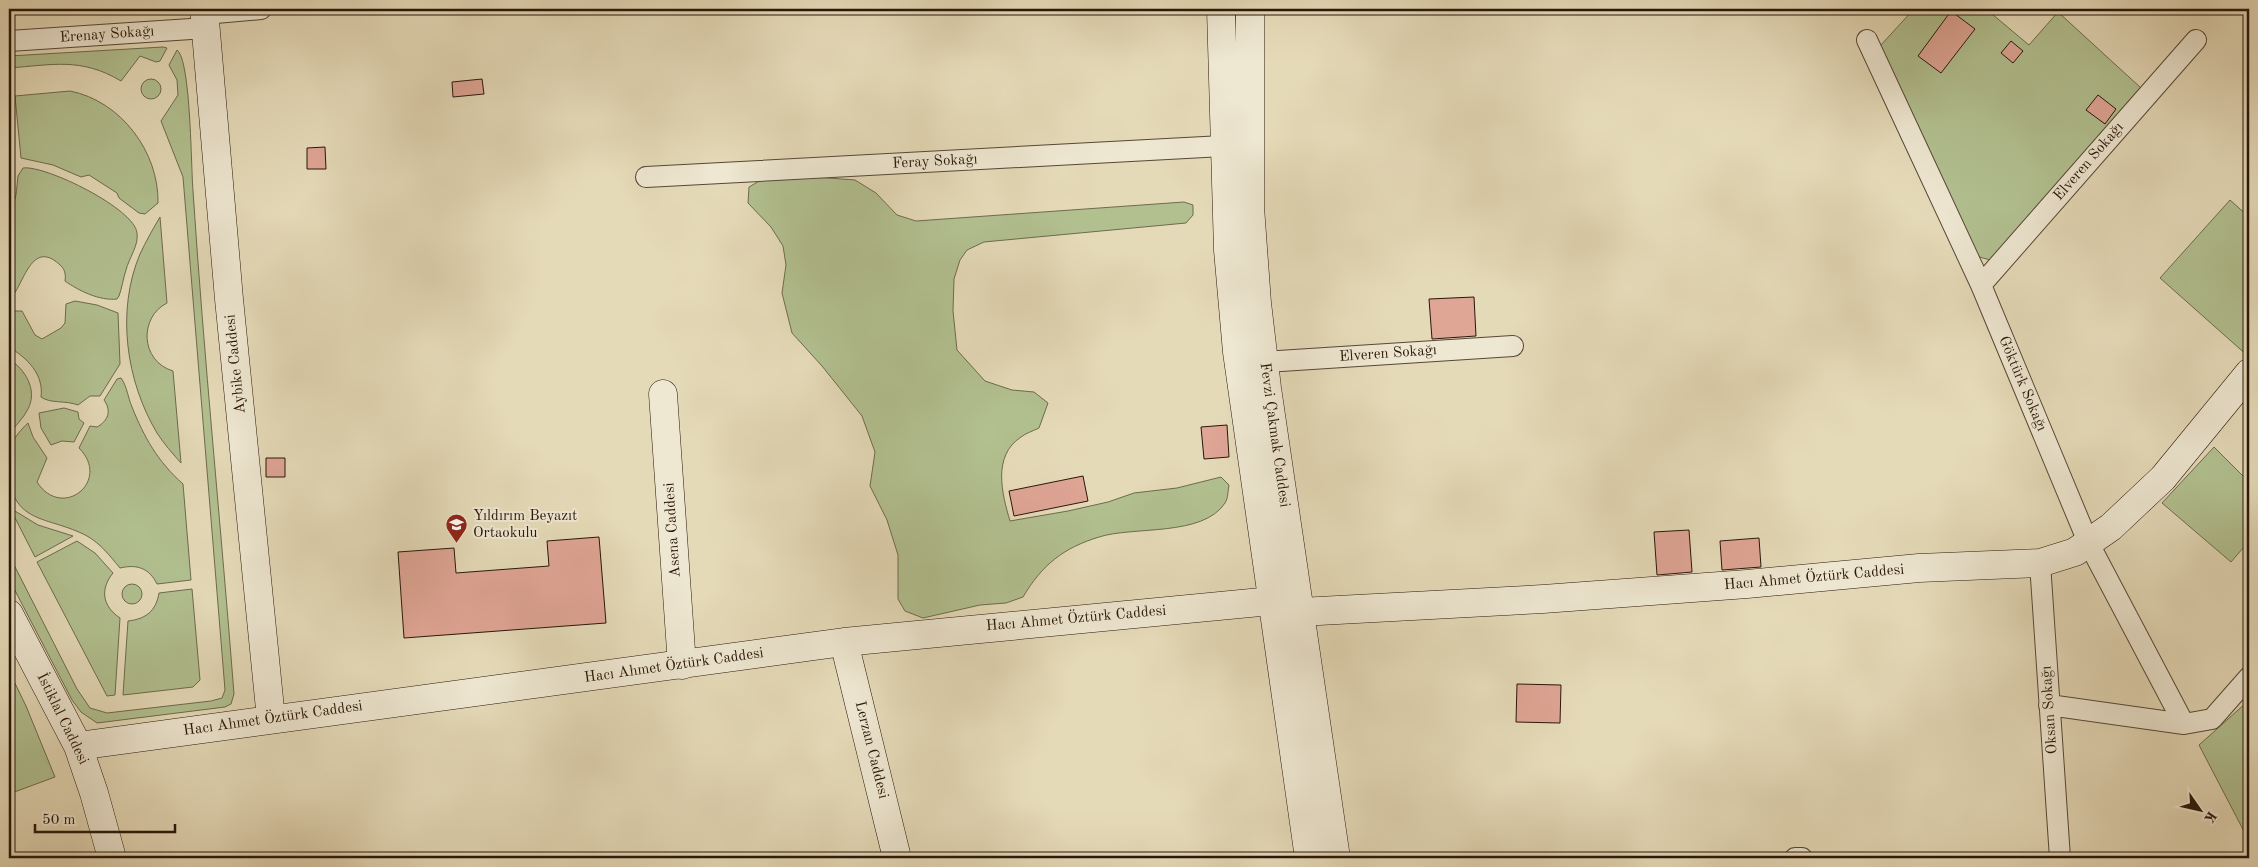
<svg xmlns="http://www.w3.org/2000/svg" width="2258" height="867" font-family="'Old Standard TT',serif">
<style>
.green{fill:#b2c090;stroke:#6d6b4d}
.building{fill:#dfa595;stroke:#28160a}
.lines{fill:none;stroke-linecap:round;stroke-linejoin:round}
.street-casing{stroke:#574736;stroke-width:22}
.secondary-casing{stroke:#28160a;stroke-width:29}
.street{stroke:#eee7d1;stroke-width:20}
.secondary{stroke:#eee7d1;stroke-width:28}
.labels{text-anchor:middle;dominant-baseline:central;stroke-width:4;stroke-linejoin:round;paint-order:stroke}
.street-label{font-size:15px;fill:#28160a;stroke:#eee7d1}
.poi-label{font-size:15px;fill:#28160a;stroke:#eee7d1;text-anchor:start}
</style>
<rect width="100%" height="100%" fill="#e5dab8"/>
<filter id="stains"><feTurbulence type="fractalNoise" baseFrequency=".004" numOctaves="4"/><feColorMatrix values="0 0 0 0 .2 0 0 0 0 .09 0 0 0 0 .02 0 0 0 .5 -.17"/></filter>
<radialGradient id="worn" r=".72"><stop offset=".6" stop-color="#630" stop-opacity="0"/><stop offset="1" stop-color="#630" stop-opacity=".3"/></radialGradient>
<path class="green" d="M1914 9H1986L2029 45 2058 12 2141 88 1994 261 1972 255 1880 46Z
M163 47 167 48 160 61 156 62 140 56 121 81C81 57 52 65 9 68V56Z
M177 50C191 60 191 169 193 191 204 359 221 526 234 694L231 704 225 707 97 723 81 712 72 700 9 579V555L77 689 90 708 107 713 211 701 222 698 225 690 183 177 161 121 178 95 177 80 169 65Z
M141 89a10 10 0 1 1 20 0a10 10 0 1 1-20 0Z
M70 91C121 101 159 152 158 203L145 214 139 213 119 198 117 193 89 175 81 177 53 165 21 158 15 96Z
M23 168C46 165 135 209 137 233 139 245 129 258 126 270 123 279 122 288 119 296L117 299C100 301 79 291 65 281 66 274 65 269 59 264 30 238 23 289 9 300V218L16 195 18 176Z
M815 177 855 180 876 193 897 215 916 221 1184 202 1193 205V215L1186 223 984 242 967 250 960 260 954 279 953 311 957 350 985 381 1012 390 1034 392 1048 403 1039 428C1033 431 1026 433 1021 437 992 456 1002 494 1010 521L1068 511 1108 502 1134 493 1177 488 1221 477 1229 485C1228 490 1228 499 1225 503 1203 537 1133 526 1099 537 1063 548 1042 565 1023 597L1006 603 980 605 923 618 905 611 898 599V555L887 520 870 486 875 452 862 416 822 366 792 333 782 293 786 265 783 246 771 227 748 203 749 187 761 180Z
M2230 200 2249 217V357L2160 278Z
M160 217 167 303C139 317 140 361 173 371L181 463C173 454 164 444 157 433 126 381 116 311 140 254 146 241 153 229 160 217Z
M75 301 97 305 118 313 120 364 100 396H90L78 405C65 400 51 404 41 397 44 374 27 358 9 347V315L15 311H22L35 335 42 339 61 328 65 323 66 304Z
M9 359C25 369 38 390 28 409 23 419 15 426 9 434Z
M121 378C127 386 128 398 132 407 144 437 158 462 183 484L191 580 157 584C149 568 137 564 120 568 110 556 101 544 87 536 48 515 9 526 9 466 9 446 13 437 28 423L33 437 47 458 37 482C62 521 112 481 79 448L90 426 97 427C108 421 112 411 104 400L117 379Z
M64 408 78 412 79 419 84 423 74 442 62 441 51 445 41 428 39 413Z
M2214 447 2249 482V541L2231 562 2162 503Z
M10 508 38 525 73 536 35 557Z
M77 541 95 553 113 573C100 589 102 606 120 618L115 695 107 696 37 562Z
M122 594a10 10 0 1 1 20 0a10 10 0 1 1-20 0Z
M192 589 200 680 193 687 123 695 128 621C146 619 156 611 159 593Z
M9 671 26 706 55 777 9 794Z
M2247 702 2249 704V841L2199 745Z"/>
<path class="building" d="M1951 11 1975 29 1941 73 1918 56Z
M2011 41 2023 51 2013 63 2001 53Z
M482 79 484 94 453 97 452 82Z
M2098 95 2116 109 2105 124 2086 110Z
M325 147 326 169H307V148Z
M1474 297 1476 336 1432 339 1429 299Z
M1227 425 1229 457 1204 459 1201 427Z
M266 458H285V477H266Z
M1083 476 1088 501 1014 516 1009 491Z
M1689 530 1692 572 1657 575 1654 532Z
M599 537 606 623 404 638 398 552 454 548 456 573 549 566 547 541Z
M1759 538 1761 567 1722 570 1720 541Z
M1517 684 1561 685 1560 723 1516 722Z"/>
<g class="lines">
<defs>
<path id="street" d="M204 14 261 9
M1867 40 1981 285 2088 542 2184 724
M9 41 206 28
M646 177 1223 146
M1981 285 2196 40
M1264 362 1513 346
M2040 563 2060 858
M2049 705 2184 724 2212 719 2249 677
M1795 858H1802"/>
<path id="secondary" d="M204 9 229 299 271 719
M1221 9 1228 250 1237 352 1309 858
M1250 9V207L1257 303 1267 388 1336 858
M663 394 682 665
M1300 612 1543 599 1747 584 1919 568 2040 563 2075 552 2111 527 2163 478 2249 373
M9 614 78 746 94 793 112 858
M844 642 897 858
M78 746 844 642 1272 601"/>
</defs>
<use href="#street" class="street-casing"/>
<use href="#secondary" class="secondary-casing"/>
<use href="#street" class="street"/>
<use href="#secondary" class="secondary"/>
</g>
<defs>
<symbol id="school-pin" viewBox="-11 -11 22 30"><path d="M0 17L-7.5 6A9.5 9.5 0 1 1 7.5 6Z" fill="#8f2418" stroke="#eee7d1"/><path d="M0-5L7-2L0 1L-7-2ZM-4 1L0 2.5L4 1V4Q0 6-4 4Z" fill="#fff"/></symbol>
</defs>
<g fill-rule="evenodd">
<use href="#school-pin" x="444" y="512" width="25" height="34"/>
</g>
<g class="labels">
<g class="street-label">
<text transform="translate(107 35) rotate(-4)">Erenay Sokağı</text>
<text transform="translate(935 162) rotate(-3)">Feray Sokağı</text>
<text transform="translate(2089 162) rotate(-49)">Elveren Sokağı</text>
<text transform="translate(1388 354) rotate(-4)">Elveren Sokağı</text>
<text transform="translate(236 364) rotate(-96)">Aybike Caddesi</text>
<text transform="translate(2022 384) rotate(67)">Göktürk Sokağı</text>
<text transform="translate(1274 435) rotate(82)">Fevzi Çakmak Caddesi</text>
<text transform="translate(673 530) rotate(-94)">Asena Caddesi</text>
<text transform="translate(1814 578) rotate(-5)">Hacı Ahmet Öztürk Caddesi</text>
<text transform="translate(1076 619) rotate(-5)">Hacı Ahmet Öztürk Caddesi</text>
<text transform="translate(674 666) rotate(-8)">Hacı Ahmet Öztürk Caddesi</text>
<text transform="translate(2050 710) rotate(-94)">Oksan Sokağı</text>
<text transform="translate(62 719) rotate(64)">İstiklal Caddesi</text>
<text transform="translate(273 719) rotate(-8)">Hacı Ahmet Öztürk Caddesi</text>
<text transform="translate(871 750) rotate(76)">Lerzan Caddesi</text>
</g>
<g class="poi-label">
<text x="473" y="516">Yıldırım Beyazıt<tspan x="473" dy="17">Ortaokulu</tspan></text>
</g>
</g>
<rect width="2258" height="867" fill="none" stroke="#e5dab8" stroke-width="30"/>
<rect x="10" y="10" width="2238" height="847" fill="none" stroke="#28160a" stroke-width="2.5"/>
<rect x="15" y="15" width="2228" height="837" fill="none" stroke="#28160a"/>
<g transform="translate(2200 810) rotate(124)" stroke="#eee7d1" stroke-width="4" paint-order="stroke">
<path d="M0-4L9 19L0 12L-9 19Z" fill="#28160a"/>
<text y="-8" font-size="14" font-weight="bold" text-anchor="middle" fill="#28160a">K</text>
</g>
<path d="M35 824v8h140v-8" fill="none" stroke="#28160a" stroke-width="2.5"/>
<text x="42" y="824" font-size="15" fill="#28160a" stroke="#eee7d1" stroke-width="4" paint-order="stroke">50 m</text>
<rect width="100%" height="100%" filter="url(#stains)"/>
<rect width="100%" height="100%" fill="url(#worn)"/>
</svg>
